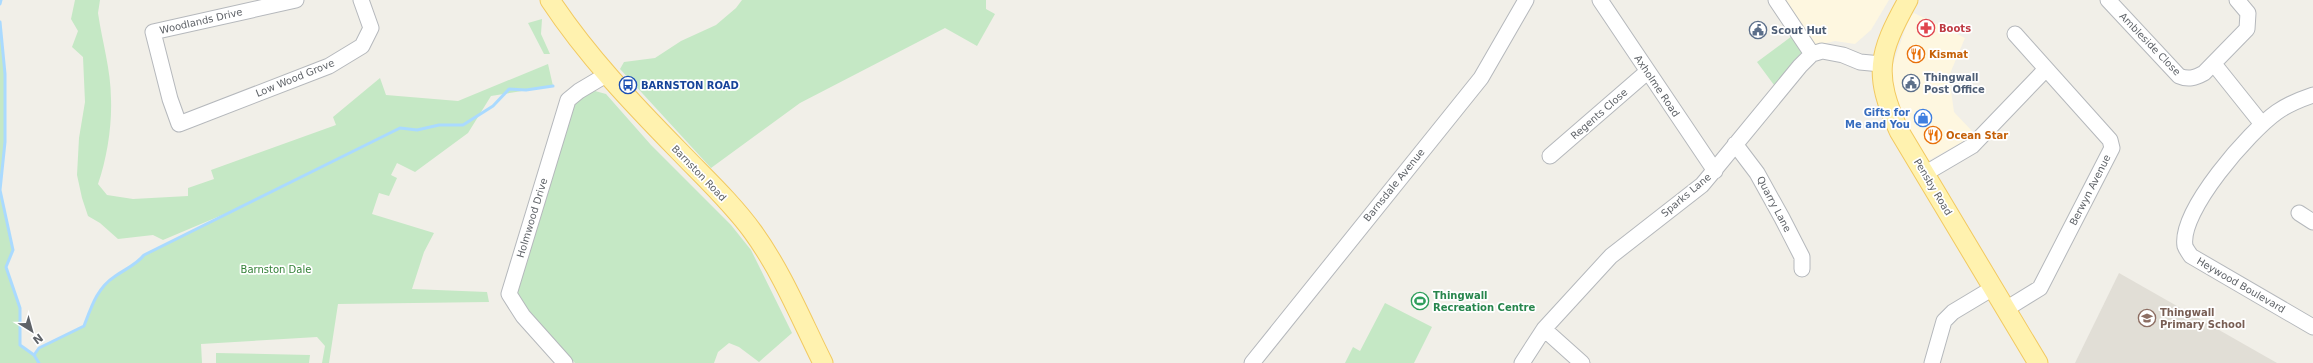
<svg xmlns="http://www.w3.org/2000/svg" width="2313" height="363" font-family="'DejaVu Sans',sans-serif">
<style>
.commercial{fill:#fef7e0}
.education{fill:#e1ded6}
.green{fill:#c5e8c5}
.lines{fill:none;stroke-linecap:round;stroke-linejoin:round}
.stream{stroke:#aadaff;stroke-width:3}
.minor-casing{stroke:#b5b8bc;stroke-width:17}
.major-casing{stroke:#f2c960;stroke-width:21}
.minor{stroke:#fff;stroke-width:15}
.major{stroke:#fff2af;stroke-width:19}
.labels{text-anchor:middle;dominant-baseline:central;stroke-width:3.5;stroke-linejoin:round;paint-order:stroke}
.street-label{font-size:10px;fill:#5f6368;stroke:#fff}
.health-label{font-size:10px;font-weight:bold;fill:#be3a42;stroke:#fff;text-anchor:start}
.service-label{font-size:10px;font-weight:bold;fill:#4e5e75;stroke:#fff;text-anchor:start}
.food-label{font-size:10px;font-weight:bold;fill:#c56008;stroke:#fff;text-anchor:start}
.transit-label{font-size:10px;font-weight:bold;fill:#164399;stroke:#fff;text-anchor:start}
.shop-label{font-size:10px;font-weight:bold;fill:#366cbe;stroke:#fff;text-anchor:end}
.park-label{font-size:10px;fill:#348238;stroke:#fff}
.leisure-label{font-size:10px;font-weight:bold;fill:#27864d;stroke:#fff;text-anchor:start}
.education-label{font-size:10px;font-weight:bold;fill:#785e54;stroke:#fff;text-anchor:start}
</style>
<rect width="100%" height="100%" fill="#f1efe8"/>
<path class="commercial" d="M1780 0H1889L1871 30 1855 44 1835 41 1810 47Z
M1914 13 1965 38 1949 76 1954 112 1973 132 1966 140 1924 163 1912 144 1891 86 1892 67 1909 18Z"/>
<path class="education" d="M2119 273 2277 363H2075Z"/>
<path class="green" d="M75 0H100L98 13C102 41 111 70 111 99 112 126 107 158 98 184L107 195 133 199 188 196V188L214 179 211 170 336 125 333 117 380 78 386 95 458 101 548 64 553 86 491 96 468 133 415 172 397 163 391 175 397 178 389 196 379 193 372 214 434 233 424 252 412 289 487 292 489 302 338 304 329 363H322L325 346 317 337 201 344 202 363H0V22L5 74V142L0 190 13 250 6 267 20 308 21 345 34 354 39 348 84 326C91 308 97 288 114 277 124 269 136 265 144 255L234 210 163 240 153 235 118 239 100 223 88 216 82 198 77 175 79 138 85 102 83 57 72 47 78 31 71 19Z
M742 0H986V9L995 14 977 46 945 28 800 103 711 168 620 69 624 62 655 58 681 41 716 25 736 8Z
M542 19 541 34 550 54H544L528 23Z
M1792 36 1802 52 1774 85 1757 62Z
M595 91 606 94 651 145 731 225 751 250 792 333 759 362 739 347 729 343 718 352 714 363H575L520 303 516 294 568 105 583 95Z
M1385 303 1432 327 1414 363H1345L1353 347 1360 351Z
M216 353 310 355 309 363H216Z"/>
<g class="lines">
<path class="stream" d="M0 4 1 0
M0 22 5 74V142L0 190 13 250 6 267 20 308V345L34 355 39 363
M34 355 39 348 84 326C91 308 97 288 114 277 125 269 136 265 144 255L400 128 417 130 439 125H463L493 106 509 89 526 90 553 86"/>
<defs>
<path id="minor" d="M296 0 153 32 170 99 179 124 329 66 362 46 371 28 361 0
M1600 0 1715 171
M1776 0 1812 54
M2108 0 2179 76C2188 80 2195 78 2204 73L2247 29 2248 13 2237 0
M2214 64 2262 124
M2313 95C2301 99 2287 105 2277 112 2250 131 2179 211 2185 246 2186 249 2189 253 2191 256L2313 327
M1735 144 1757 173 1782 218 1802 257V269
M1550 156 1647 72
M1926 173 1972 146 2045 70
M2299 213 2313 222
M2006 309 2040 288 2112 148 2110 140 2015 34
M1544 329 1582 363
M565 363 523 316 509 294 568 100 579 91 606 75
M1252 363 1481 78 1526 0
M1522 363 1544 329 1611 256 1702 185 1712 173 1800 66 1812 54 1822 51 1843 55 1860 62 1881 64
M1932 363 1944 321 1953 312 1993 288"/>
<path id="major" d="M550 0C587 56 633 104 680 152 705 178 732 203 753 232 782 272 801 319 823 363
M1908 0C1878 54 1873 74 1899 131L2038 363"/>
</defs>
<use href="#minor" class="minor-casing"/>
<use href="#major" class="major-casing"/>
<use href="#minor" class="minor"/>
<use href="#major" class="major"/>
</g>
<defs>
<symbol id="pharmacy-ring" viewBox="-11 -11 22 22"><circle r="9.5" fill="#fff" stroke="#e0444e" stroke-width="1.5"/><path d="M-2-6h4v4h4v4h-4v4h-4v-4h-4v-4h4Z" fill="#e0444e"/></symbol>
<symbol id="civic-ring" viewBox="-11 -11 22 22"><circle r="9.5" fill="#fff" stroke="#5c6f8a" stroke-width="1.5"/><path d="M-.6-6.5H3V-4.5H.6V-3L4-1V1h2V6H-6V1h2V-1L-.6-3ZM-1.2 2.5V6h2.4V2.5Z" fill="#5c6f8a"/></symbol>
<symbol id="restaurant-ring" viewBox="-11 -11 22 22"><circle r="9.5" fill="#fff" stroke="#e8710a" stroke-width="1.5"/><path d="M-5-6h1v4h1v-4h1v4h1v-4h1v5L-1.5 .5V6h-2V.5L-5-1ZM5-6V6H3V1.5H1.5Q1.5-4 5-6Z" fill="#e8710a"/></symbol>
<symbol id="bus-ring" viewBox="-11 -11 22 22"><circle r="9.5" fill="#fff" stroke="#1a4fb4" stroke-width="1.5"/><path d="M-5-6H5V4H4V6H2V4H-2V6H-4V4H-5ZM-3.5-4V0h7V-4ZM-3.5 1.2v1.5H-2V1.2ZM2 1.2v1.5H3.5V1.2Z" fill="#1a4fb4"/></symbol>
<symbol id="shop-ring" viewBox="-11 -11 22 22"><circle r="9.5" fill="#fff" stroke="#3f7fe0" stroke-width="1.5"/><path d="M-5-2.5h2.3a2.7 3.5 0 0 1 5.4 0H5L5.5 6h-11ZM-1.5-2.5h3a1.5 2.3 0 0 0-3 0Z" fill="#3f7fe0"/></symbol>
<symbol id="stadium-ring" viewBox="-11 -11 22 22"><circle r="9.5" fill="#fff" stroke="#2e9e5b" stroke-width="1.5"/><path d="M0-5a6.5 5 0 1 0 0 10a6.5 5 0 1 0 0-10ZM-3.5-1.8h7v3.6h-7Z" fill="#2e9e5b"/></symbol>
<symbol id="school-ring" viewBox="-11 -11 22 22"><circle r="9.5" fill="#fff" stroke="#8d6e63" stroke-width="1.5"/><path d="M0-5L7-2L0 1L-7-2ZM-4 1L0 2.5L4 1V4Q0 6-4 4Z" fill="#8d6e63"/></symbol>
</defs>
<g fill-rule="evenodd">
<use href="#pharmacy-ring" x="1916" y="18" width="20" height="20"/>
<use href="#civic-ring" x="1748" y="20" width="20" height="20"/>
<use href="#restaurant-ring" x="1906" y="44" width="20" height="20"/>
<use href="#civic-ring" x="1901" y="73" width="20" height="20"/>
<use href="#bus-ring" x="618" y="75" width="20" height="20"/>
<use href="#shop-ring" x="1913" y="108" width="20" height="20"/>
<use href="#restaurant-ring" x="1923" y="125" width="20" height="20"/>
<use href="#stadium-ring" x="1410" y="291" width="20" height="20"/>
<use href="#school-ring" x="2137" y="308" width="20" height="20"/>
</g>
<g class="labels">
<g class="street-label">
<text transform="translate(201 21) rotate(-13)">Woodlands Drive</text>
<text transform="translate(2150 44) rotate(46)">Ambleside Close</text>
<text transform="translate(295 78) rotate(-22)">Low Wood Grove</text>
<text transform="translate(1657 86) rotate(56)">Axholme Road</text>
<text transform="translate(1599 114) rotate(-41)">Regents Close</text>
<text transform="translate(699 173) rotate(46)">Barnston Road</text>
<text transform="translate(1394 185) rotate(-51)">Barnsdale Avenue</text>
<text transform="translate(1933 187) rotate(59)">Pensby Road</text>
<text transform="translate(2090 190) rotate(-63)">Berwyn Avenue</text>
<text transform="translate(1686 195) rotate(-40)">Sparks Lane</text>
<text transform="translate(1774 204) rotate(62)">Quarry Lane</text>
<text transform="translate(532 218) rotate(-73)">Holmwood Drive</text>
<text transform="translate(2241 285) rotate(30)">Heywood Boulevard</text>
</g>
<g class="health-label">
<text x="1939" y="28">Boots</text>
</g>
<g class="service-label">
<text x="1771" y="30">Scout Hut</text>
<text x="1924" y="77">Thingwall<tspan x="1924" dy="12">Post Office</tspan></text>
</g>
<g class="food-label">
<text x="1929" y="54">Kismat</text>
<text x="1946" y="135">Ocean Star</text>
</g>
<g class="transit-label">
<text x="641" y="85">BARNSTON ROAD</text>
</g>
<g class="shop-label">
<text x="1910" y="112">Gifts for<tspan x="1910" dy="12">Me and You</tspan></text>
</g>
<g class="park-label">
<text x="276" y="269">Barnston Dale</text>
</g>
<g class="leisure-label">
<text x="1433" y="295">Thingwall<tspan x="1433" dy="12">Recreation Centre</tspan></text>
</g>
<g class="education-label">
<text x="2160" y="312">Thingwall<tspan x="2160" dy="12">Primary School</tspan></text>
</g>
</g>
<g transform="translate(32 331) rotate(143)" stroke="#ffffff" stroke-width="3" paint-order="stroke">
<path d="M0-3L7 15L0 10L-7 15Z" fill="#5f6368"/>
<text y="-6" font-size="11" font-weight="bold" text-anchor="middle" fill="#5f6368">N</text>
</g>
</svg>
